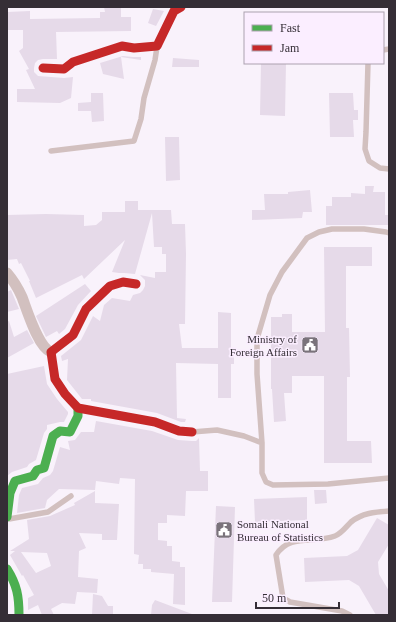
<svg xmlns="http://www.w3.org/2000/svg" width="396" height="622" font-family="Georgia,serif">
<style>
.building{fill:#e6dae9;fill-rule:evenodd}
.lines{fill:none;stroke-linecap:round;stroke-linejoin:round}
.lane{stroke:#d2c0bf;stroke-width:5.5}
.street{stroke:#d2c0bf;stroke-width:11}
.fast{stroke:#4caf50;stroke-width:9}
.jam{stroke:#c62828;stroke-width:9}
.labels{text-anchor:middle;dominant-baseline:central;stroke-width:3;stroke-linejoin:round;paint-order:stroke}
.poi-label{font-size:11px;fill:#352e36;stroke:#fbeeff;text-anchor:end}
</style>
<rect width="100%" height="100%" fill="#f9f2fb"/>
<path class="building" d="M104 7H121V17H131V31L56 32 57 59H43L38 60 35 63 34 68V72L38 76 64 78 73 77 71 98 60 103 17 102V89H35L26 70 29 69 19 51 23 48V30H7V12L30 11V19L100 18V12H105Z
M153 9 164 11 156 26 148 23Z
M123 56 133 57H141V60L121 57 124 79 103 74 100 63Z
M173 58 199 60V67H172Z
M261 63H286L285 116 260 115Z
M91 93H103L104 121 92 122 91 111H78V103L91 102Z
M329 93H353L354 110H358V120H353L354 137H330Z
M165 137H179L180 180 166 181Z
M365 186H374L373 192H385V215H389V225H326V206H332V197H351V193L365 194Z
M310 190 312 212H303L302 218 252 220V210H265L264 194H288V192Z
M125 201H138V210H171L172 224H185L186 254 185 324H179L182 348H218V312L231 313V348H234V364H231V398H218V364L176 363 177 418 186 419 185 422H181L157 413 91 401V399H82L67 380 68 359 62 361 61 356 81 340 93 316 100 321 104 305 112 298 130 301 133 295 140 293 143 290 145 286V280L140 275 155 278V272H166V254H162V247H154L152 213 135 274 124 273H119L112 272 125 240 84 279 82 275 36 298 29 281H30L21 263 19 264 17 259 7 260V215L46 214 84 215V226L96 225 102 220V212H125Z
M324 247H372V266H346V328H349L350 377H347V441H371L372 463H324V376H292V393H284L286 421 274 422 272 389H271V317H282V314H292V332H325Z
M85 284 91 291 78 305 65 329 59 334 57 331 46 337 36 316Z
M11 290 19 309 7 312V292Z
M9 321 14 337 27 330 34 343 7 358V322Z
M44 366 47 384 57 399 68 412V414L64 422H60L47 425V429L44 433 36 460 29 464 27 467 12 472 7 476V374Z
M96 421 152 431 178 440 192 441H196L199 438 200 471H208V491H186L185 516 167 515V523H158V540L167 541V546H172V561L180 562V567H185V605L173 604 174 574 151 572V569H143V564H138L139 555 134 554 135 479 120 478 119 484 96 481 95 490 59 489 47 500 45 508 17 513 19 495 22 488 38 484 43 478 50 475 53 471 60 447 70 450 68 441 75 440 81 432H94Z
M314 490H326L327 503 315 504Z
M95 491V503L119 504 117 540H102V534L79 533 86 548 79 551 78 577 98 579 97 593 77 592 75 604 62 603 51 609 54 615H42L38 605 28 610V598L34 595 23 575 22 576 10 555 15 551H10L29 539 27 520 50 516 75 505 74 503ZM21 552 47 553 51 566 36 573Z
M307 497V520L255 522 254 499Z
M216 506 235 507 232 602H212Z
M377 518 389 525V544L378 562 379 574 389 591V615H376L359 586 349 580 305 582 304 558 347 556 358 550Z
M93 594 102 596 108 606H113V615H92Z
M155 600 192 614 191 615H151L152 605Z"/>
<g class="lines">
<path class="lane" d="M383 50 389 49
M368 63 366 132 365 149 369 161 380 168 389 169
M51 151 134 141 141 119 144 98 155 60 157 47
M389 233 386 232 364 229H332L319 232 307 238 282 272 270 295 257 339V374L262 443V473L266 482 273 485 328 484 389 478
M192 432 217 430 244 436 262 443
M9 519 48 512 71 496
M350 615 342 611 290 602 283 598 276 555C290 533 313 544 335 536 341 534 346 527 351 522 362 513 375 512 389 511"/>
<path class="street" d="M7 273C13 280 18 288 22 297 27 310 38 347 51 352"/>
<path class="fast" d="M7 517 10 493 15 481 33 476 37 470 44 468 53 436 60 431 70 432 78 416V408
M7 569C17 585 19 596 19 615"/>
<path class="jam" d="M43 68 64 69 73 62 122 46 134 48 157 46 174 11 181 7
M136 284 123 282 110 286 86 309 73 335 51 352 55 379 65 394 78 408 155 422 179 431 192 432"/>
</g>
<defs>
<symbol id="civic-square" viewBox="-11 -11 22 22"><rect x="-9" y="-9" width="18" height="18" rx="4" fill="#7a737b" stroke="#fbeeff"/><path d="M-.6-6.5H3V-4.5H.6V-3L4-1V1h2V6H-6V1h2V-1L-.6-3ZM-1.2 2.5V6h2.4V2.5Z" fill="#fff"/></symbol>
</defs>
<g fill-rule="evenodd">
<use href="#civic-square" x="300" y="335" width="20" height="20"/>
<use href="#civic-square" x="214" y="520" width="20" height="20"/>
</g>
<g class="labels">
<g class="poi-label">
<text x="297" y="339">Ministry of<tspan x="297" dy="13">Foreign Affairs</tspan></text>
<text x="237" y="524" text-anchor="start">Somali National<tspan x="237" dy="13">Bureau of Statistics</tspan></text>
</g>
</g>
<rect width="396" height="622" fill="none" stroke="#352e36" stroke-width="16"/>
<rect x="244" y="12" width="140" height="52" fill="#fbeeff" stroke="#aca1af"/>
<rect x="252" y="25" width="20" height="6" fill="#4caf50" stroke="#aca1af"/>
<text x="280" y="32" font-size="12" fill="#352e36">Fast</text>
<rect x="252" y="45" width="20" height="6" fill="#c62828" stroke="#aca1af"/>
<text x="280" y="52" font-size="12" fill="#352e36">Jam</text>
<path d="M256 602v6h83v-6" fill="none" stroke="#352e36" stroke-width="2"/>
<text x="262" y="602" font-size="12" fill="#352e36" stroke="#fbeeff" stroke-width="3" paint-order="stroke">50 m</text>
</svg>
